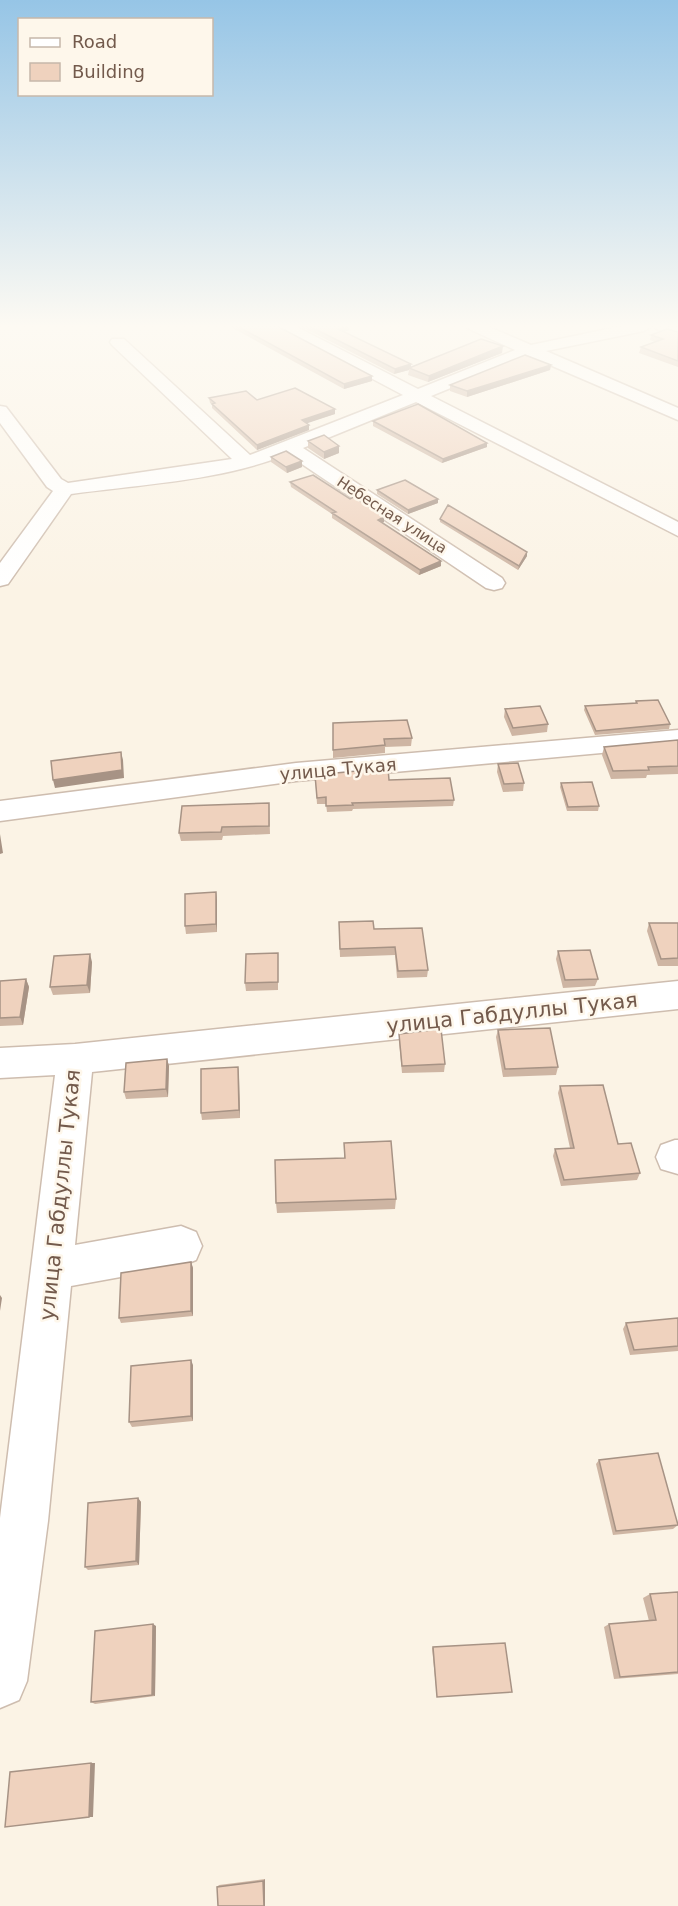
<svg xmlns="http://www.w3.org/2000/svg" width="678" height="1906" font-family="'DejaVu Sans',sans-serif">
<style>
.lines{fill:none;stroke-linecap:round;stroke-linejoin:round}
.minor-casing{stroke:#cebdaf;stroke-width:3}
.minor{fill:#fff;fill-rule:evenodd}
.wall{fill:#ceb5a3}
.shaded-wall{fill:#a79385}
.building{fill:#efd2be;stroke:#a79385;stroke-width:1.5}
.labels{text-anchor:middle;dominant-baseline:central;stroke-width:5;stroke-linejoin:round;paint-order:stroke}
.far-street-label{font-size:15px;fill:#735a4c;stroke:#fef7eb}
.street-label{font-size:18px;fill:#735a4c;stroke:#fef7eb}
.near-street-label{font-size:21px;fill:#735a4c;stroke:#fef7eb}
</style>
<rect width="100%" height="100%" fill="#fbf3e5"/>
<g class="lines">
<defs>
<path id="minor" d="M275 326H295L418 389 515 350 469 329 466 326H487L531 345 622 326H652L644 331 546 351 678 408V420L529 356 431 396 678 522V536L416 402 303 448 502 578 505 583 502 588 494 590 486 588 287 454C222 481 142 484 71 494L8 584 0 586V563L53 491 47 487 0 423V406L6 407 61 479 68 483 232 459 112 345 110 342 112 339H124L250 455 403 395 278 329Z
M654 326 678 327V337L657 329Z
M678 730V746L296 781 0 821V801L296 763Z
M678 981V1009L92 1072 75 1245 181 1226 196 1232 202 1246 196 1260 181 1266 71 1286 48 1521 27 1681 19 1700 0 1708V1518L55 1075 0 1078V1048L75 1044Z
M675 1140H678V1174L661 1169 656 1157 661 1145Z"/>
</defs>
<use href="#minor" class="minor-casing"/>
<use href="#minor" class="minor"/>
</g>
<path class="wall" d="M229 326H277L372 376V381L344 389Z
M300 326H350L349 330 344 332 411 364V368L502 353 428 382 408 375 409 370 394 374Z
M678 332V367L639 353 641 347 655 342 650 340 651 335Z
M551 365 550 370 467 397 450 391V385Z
M209 398 257 400 335 414 306 423 309 425V430L257 450 212 408V404L210 403Z
M373 421 487 443V447L442 463 373 426Z
M308 441 339 453 324 459 308 448Z
M271 457 302 467 287 473 271 462Z
M290 482 350 499 384 517V522L382 523 441 561V566L419 575 332 518V514L291 487Z
M377 490 438 503 408 514 377 494Z
M440 519 527 556 518 570 440 522Z
M636 701 670 724 669 729 595 735 584 710 585 706 635 703Z
M505 709 548 724 547 732 512 736 504 717Z
M333 723 412 738 411 746 385 747V753L333 758Z
M678 740V774L647 775 646 778 611 779 602 755 604 747Z
M498 764 524 783 523 791 503 792 497 772Z
M315 775 389 780 454 800 453 806 353 809 352 811 327 812 326 804H317Z
M561 783 599 806 598 811H567L560 787Z
M269 803 270 834 223 836 222 840 181 841 179 833Z
M216 892 217 900V932L186 934 185 926Z
M649 923H678V966H658L647 931Z
M374 929 428 970 427 977 397 978 395 955 340 957 339 930Z
M558 951 598 979 595 986 563 988 556 959Z
M278 953V990L246 991 245 983Z
M92 962 90 993 53 995 50 987Z
M26 979 29 987 23 1025 0 1026V981Z
M498 1030 558 1067 556 1075 503 1077 496 1037Z
M399 1034 445 1064 444 1072 402 1073 399 1041Z
M167 1059 169 1066 168 1097 126 1099 124 1092Z
M238 1067 240 1118 202 1120 201 1113Z
M560 1086 618 1144 640 1173 637 1180 561 1186 553 1156 555 1149 570 1148 558 1093Z
M344 1143 396 1199 395 1209 277 1213 276 1203 344 1158Z
M191 1262 193 1268V1316L121 1323 119 1318Z
M678 1318V1351L630 1355 623 1329 626 1323Z
M193 1365V1421L132 1427 129 1422Z
M599 1460 678 1525 673 1529 613 1535 596 1464Z
M138 1498 141 1502 139 1565 88 1570 85 1567Z
M678 1592V1674L614 1679 604 1627 609 1624 649 1621 643 1598 650 1594Z
M156 1626 155 1696 95 1704 91 1702Z
M433 1647 512 1692 437 1697 432 1648Z
M265 1879V1906L217 1887 219 1885Z"/>
<path class="shaded-wall" d="M346 326H350L349 330 338 334V329Z
M503 346 502 353 428 382 429 376Z
M411 364V369L409 368V370L394 374 395 369Z
M551 365 550 370 467 397V391Z
M372 376V381L344 389V384Z
M335 409V414L302 425V420Z
M309 425V430L257 450V445Z
M487 443V447L442 463 443 459Z
M339 446V453L324 459V452Z
M302 461V467L287 473 286 467Z
M438 499V503L408 514V510Z
M384 517V522L377 524 378 520Z
M527 552V556L518 570 519 566Z
M441 561V566L419 575 420 570Z
M121 752 123 760 124 778 55 788 53 780Z
M0 834 3 853 0 854Z
M216 892 217 900V932L216 924Z
M90 954 92 962 90 993 87 985Z
M26 979 29 987 23 1025 20 1017Z
M167 1059 169 1066 168 1097 166 1089Z
M238 1067 239 1074 240 1118 239 1110Z
M191 1262 193 1268V1316L191 1311Z
M0 1295 2 1298 0 1311Z
M191 1360 193 1365V1421L191 1416Z
M138 1498 141 1502 139 1565 136 1561Z
M153 1624 156 1626 155 1696 152 1695Z
M91 1763H95L93 1817H89Z
M265 1879V1906H264L263 1881Z"/>
<path class="building" d="M237 326H277L372 376 344 384Z
M309 326H348L338 329 411 364 395 369Z
M667 329 678 332V361L641 347 663 339 651 335Z
M481 339 503 346 429 376 409 368Z
M525 355 551 365 467 391 450 385Z
M295 388 335 409 302 420 309 425 257 445 212 404 215 403 209 398 246 391 257 400Z
M418 404 487 443 443 459 373 421Z
M324 435 339 446 324 452 308 441Z
M286 451 302 461 286 467 271 457Z
M313 475 350 499 354 497 384 517 378 520 441 561 420 570 332 513 336 512 290 482Z
M405 480 438 499 408 510 377 490Z
M448 505 527 552 519 566 440 519Z
M658 700 670 724 596 731 585 706 637 703 636 701Z
M540 706 548 724 513 728 505 709Z
M407 720 412 738 384 739 385 745 333 750V723Z
M678 740V766L648 767 649 770 613 771 604 747Z
M121 752 122 770 53 780 51 761Z
M518 763 524 783 504 784 498 764Z
M388 768 389 780 450 778 454 800 352 803 353 805 326 806V797L317 798 315 775Z
M592 782 599 806 568 807 561 783Z
M269 803V826L222 827 221 832 179 833 182 806Z
M216 892V924L185 926V894Z
M373 921 374 929 422 928 428 970 398 971 395 947 340 949 339 922Z
M649 923H678V958L661 959Z
M590 950 598 979 565 980 558 951Z
M278 953V982L245 983 246 954Z
M90 954 87 985 50 987 54 956Z
M26 979 20 1017 0 1018V981Z
M550 1028 558 1067 505 1069 498 1030Z
M441 1029 445 1064 402 1066 399 1034Z
M167 1059 166 1089 124 1092 126 1063Z
M238 1067 239 1110 201 1113V1069Z
M603 1085 618 1144 631 1143 640 1173 564 1180 555 1149 574 1148 560 1086Z
M391 1141 396 1199 276 1203 275 1160 345 1158 344 1143Z
M191 1262V1311L119 1318 121 1273Z
M678 1318V1346L634 1350 626 1323Z
M191 1360V1416L129 1422 131 1366Z
M658 1453 678 1525 616 1531 599 1460Z
M138 1498 136 1561 85 1567 88 1503Z
M678 1592V1672L620 1677 609 1624 656 1620 650 1594Z
M153 1624 152 1695 91 1702 95 1631Z
M505 1643 512 1692 437 1697 433 1647Z
M91 1763 89 1817 5 1827 10 1772Z
M263 1881 264 1906H218L217 1887Z"/>
<linearGradient id="sky" x2="0" y2="1"><stop stop-color="#96c5e6"/><stop offset="0.55" stop-color="#fdfaf3"/><stop offset="1" stop-color="#fdfaf3" stop-opacity="0"/></linearGradient>
<rect width="678" height="593" fill="url(#sky)"/>
<g class="labels">
<g class="far-street-label">
<text transform="translate(392 515) rotate(33)">Небесная улица</text>
</g>
<g class="street-label">
<text transform="translate(338 769) rotate(-5)">улица Тукая</text>
</g>
<g class="near-street-label">
<text transform="translate(512 1013) rotate(-6)">улица Габдуллы Тукая</text>
<text transform="translate(60 1195) rotate(-84)">улица Габдуллы Тукая</text>
</g>
</g>
<rect x="18" y="18" width="195" height="78" fill="#fef7eb" stroke="#c6b8ab" stroke-width="1.5"/>
<rect x="30" y="38" width="30" height="9" fill="#ffffff" stroke="#c6b8ab" stroke-width="1.5"/>
<text x="72" y="48" font-size="18" fill="#735a4c">Road</text>
<rect x="30" y="63" width="30" height="18" fill="#efd2be" stroke="#c6b8ab" stroke-width="1.5"/>
<text x="72" y="78" font-size="18" fill="#735a4c">Building</text>
</svg>
